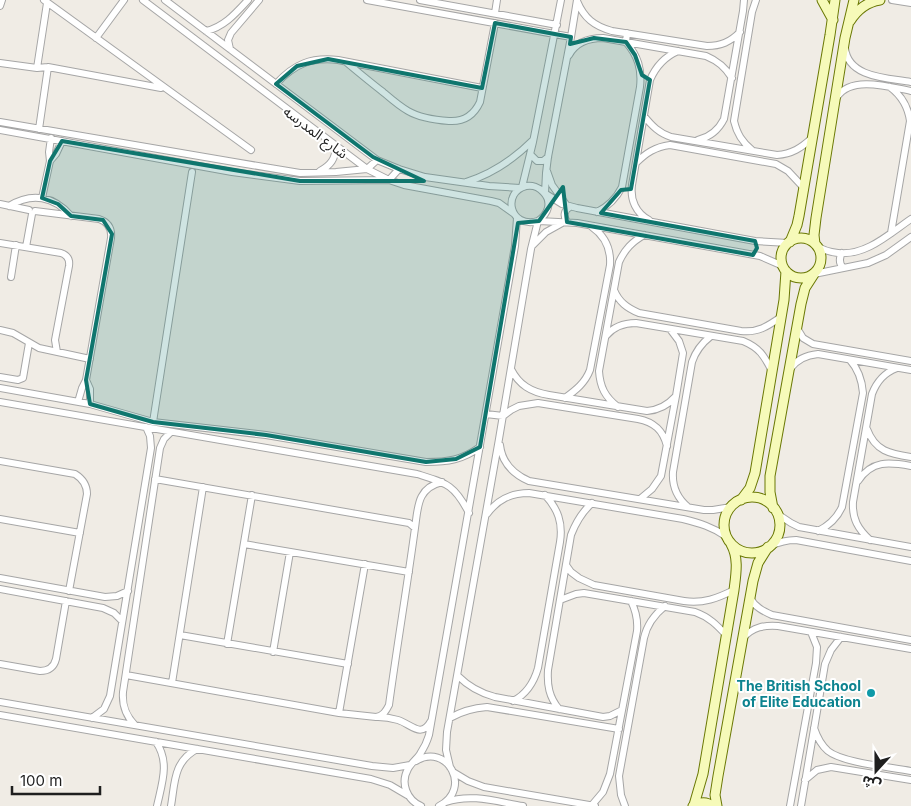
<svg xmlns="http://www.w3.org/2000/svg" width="911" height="806" font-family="Inter,'Noto Sans Arabic',sans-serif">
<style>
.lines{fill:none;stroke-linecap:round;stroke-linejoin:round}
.street-casing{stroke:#a6a6a6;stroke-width:8}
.secondary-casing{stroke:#6a7804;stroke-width:11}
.street{stroke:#fff;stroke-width:6}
.secondary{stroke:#f6fab9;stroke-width:9}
.marked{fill:#0f766e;fill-opacity:0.2;stroke:#0f766e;stroke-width:4;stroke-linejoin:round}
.culture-dot{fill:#0f9aa8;stroke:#fff;stroke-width:2}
.labels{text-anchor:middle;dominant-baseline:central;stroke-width:4;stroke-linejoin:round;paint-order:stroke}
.street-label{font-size:14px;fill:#1f1f1f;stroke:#fff}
.culture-label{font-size:14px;font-weight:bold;fill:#0d838f;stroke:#fff;text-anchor:end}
</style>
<rect width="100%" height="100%" fill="#f0ece5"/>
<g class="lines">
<defs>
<path id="street" d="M44 0 251 150
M143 0 367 169 389 180 404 185 491 201 499 203 513 213
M165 0 377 160 399 169 425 177 489 186 520 188
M367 0 571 37
M420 0 557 25
M892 0 911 3
M577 1C584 18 594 26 612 31L707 46C721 46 730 42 740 32
M0 6 2 0
M495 13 497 0
M206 31C224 27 236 13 248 0
M96 38 124 0
M845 48C848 78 888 78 911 82
M230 49 228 40 231 33 259 0
M569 55C576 42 589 38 603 38L706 56C718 61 725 67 732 78
M346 62C358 72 370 82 383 92 390 98 399 106 408 111 420 118 435 120 449 121 464 122 474 115 480 102L495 23
M0 63 37 68 48 67 161 88
M37 68 47 3
M276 84C294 64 311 57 338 60L482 88
M890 87C902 96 908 106 910 121L891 233
M837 97C851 75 890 87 911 91
M644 116C652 126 659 133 671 137L777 155C792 154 801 148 812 138
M0 122 234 162 300 173 336 172 367 169 377 160
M39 129 48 67
M0 130 232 172 300 181 389 180 399 169
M698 140C710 137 718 131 724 119L743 11 744 0
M752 150C742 142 737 134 734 121L752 12 756 0
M531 155 537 161H543L548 157
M50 161 56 154 62 141
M636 163C646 153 655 147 670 145L776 164 788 171 803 187
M320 171C331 165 335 159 336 147
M547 171 552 185 565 203
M466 182C492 174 514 159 533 140
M522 187 533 142 561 0
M545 193 546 173 548 157 571 37 577 0
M546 194 562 204 577 208 755 241 788 243
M42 198 50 161 49 152 51 138
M0 204 29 210
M9 206C32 192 54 196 71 216
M35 211 99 219C108 222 112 228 111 238L86 380 82 388 78 402
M597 212C609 206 616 199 622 187L640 87C642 69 638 56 626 42L627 33
M649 220C636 213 630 200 632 185L650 80C656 66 664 57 678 51
M539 221 577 223 760 256 783 266
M567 222C563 216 564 210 570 207
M0 243 61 253C67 255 70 259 69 266L55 340 57 352
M816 245C822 250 829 252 838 253 866 256 889 234 911 219
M532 246 546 232 564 222
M26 247 32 214
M842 253C839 258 839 263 843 268
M814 274 868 263 886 255 911 237
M11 277 16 245
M614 290C619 302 627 308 639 313L741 331C758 333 768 326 781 317
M797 328 803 338 813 344 911 361
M0 330 13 333 39 348 90 359
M606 336C614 326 624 323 636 323L743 341C760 348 764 356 772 371
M511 369C519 385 531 392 549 395L647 411C659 410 667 406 675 397
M790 369C797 359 807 355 818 354L911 370
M0 377 18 380 23 378 29 343
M86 380 90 389V404
M0 388 90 404 153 422 266 435 426 462C448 462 462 460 480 447
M565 398C576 390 585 383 590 370L610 265C611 249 605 236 592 227
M0 402 417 474C446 483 454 484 469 513
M618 407C605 397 600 387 599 371L619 262C625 249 632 242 644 235
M486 414 503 416 511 410 519 406 538 403 638 419C654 422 663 430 667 446
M153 422 192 172
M867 429C875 451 890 454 911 457
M500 445C502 463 513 474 529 481L704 510H713L731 507
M0 461 75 474C83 479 87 485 87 494L69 591
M858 481C872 460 889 462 911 466
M640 499 652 489 661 476 676 396 683 353 679 341 670 329
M688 507C676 497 672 486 673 472L692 362C696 350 702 343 711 336
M776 513 791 523 799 527 911 547
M487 514C498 499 511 493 529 493L683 519C699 523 713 527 727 537
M0 519 80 533
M415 528C418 507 417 488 442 482
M818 531C830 525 837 518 842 507L863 393C862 380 859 370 850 360
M870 540C858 529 852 519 853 502L872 394C877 381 884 373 897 368
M244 544 409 572
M770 546C779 542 786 540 796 540L911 561
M566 565 571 572 579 578 594 585 684 601C703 604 718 598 734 590
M0 578 105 597 117 596 128 591
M0 589 103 608 114 613 122 621
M750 598C755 607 763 611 772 615L911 640
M560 600 576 594 584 593 695 612C709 617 717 625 727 636
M180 635 348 664
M743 638C753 627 764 625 778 626L911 649
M227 644 252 495
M273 652 290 552
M0 664 40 671C49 671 54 667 56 659L66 601
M126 675 339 713 376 717C383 716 386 711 389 705 397 646 407 587 415 528L409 523 155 479
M458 676C469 687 480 693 495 697L603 717 610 716 622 710
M172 683 203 487
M513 701C527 694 534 682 538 668L560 542C563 523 558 509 545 495
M0 702 372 766 393 768 410 765
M559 709C549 697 547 685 548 670L571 535C576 522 582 512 592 503
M339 713 365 564
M0 715 371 779 390 785 407 795
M378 717C385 717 391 718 398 720 411 724 421 739 431 721
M92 718 104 709 110 696 151 448 150 436 146 427
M450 718C462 711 473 708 487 707L619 729
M135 725C125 715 122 705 123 692L160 448 164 439 171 432
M814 728C817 737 821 745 828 751 843 763 891 767 911 771
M156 742C170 762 162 783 157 806
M416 761C447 742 473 789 439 806
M450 767 446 750 447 732 499 439 531 249 538 221C548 214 553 202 543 192 539 187 532 185 526 186 502 192 509 229 538 221
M453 772 468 781 484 787 595 806
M805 780 817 770 831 767 911 780
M446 802C471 793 498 802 523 806
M592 805 603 792 610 774 637 631C638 620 636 611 631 601
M171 806C175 783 173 762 197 749
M421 806C407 800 400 783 408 769 411 763 417 759 420 754 424 748 427 742 429 735L515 246 517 218
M625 806 621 795 619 776 644 638C647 624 654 615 665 606
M790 806 816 663 817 647 811 632
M801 806 825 664 831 650 841 637"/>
<path id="secondary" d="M822 0 833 20
M850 21C857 10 867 2 880 0
M781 258a20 20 0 1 1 40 0a20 20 0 1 1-40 0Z
M790 242 797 225 799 216 830 35 835 0
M815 244 814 235 816 218 845 38 854 0
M724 525a28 28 0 1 1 56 0a28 28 0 1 1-56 0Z
M741 500 750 488 755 473 784 300 786 271
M773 508 770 492V476L801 304 805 288 814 274
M694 805 703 774 734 590C736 574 739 558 731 544
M693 806C700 802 706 801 712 806
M717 806 715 795 718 776 753 581 758 563 768 547"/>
</defs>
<use href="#street" class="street-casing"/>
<use href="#secondary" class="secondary-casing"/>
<use href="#street" class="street"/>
<use href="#secondary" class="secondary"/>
</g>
<path class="marked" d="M495 23 571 37 570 44 594 38 626 42 635 55 642 75 650 80 631 189 621 190 601 213 755 241 757 248 753 255 567 222 563 187 539 221 518 223 480 447 456 459 426 462 266 435 153 422 90 404 86 380 112 234 103 220 71 216 58 204 42 198 50 161 62 141 300 181H424L373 157 276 84 297 66 328 59 482 88Z"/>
<circle class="culture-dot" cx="871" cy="693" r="5"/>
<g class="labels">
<g class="street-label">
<text transform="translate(316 132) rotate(37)">شارع المدرسه</text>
</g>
<g class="culture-label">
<text x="861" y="685">The British School<tspan x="861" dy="16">of Elite Education</tspan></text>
</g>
</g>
<g transform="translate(876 771) rotate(201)" stroke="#ffffff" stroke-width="4" paint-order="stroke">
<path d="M0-4L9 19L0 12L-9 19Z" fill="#1f1f1f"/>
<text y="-8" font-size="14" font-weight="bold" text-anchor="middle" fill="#1f1f1f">ش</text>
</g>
<path d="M12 786v8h88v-8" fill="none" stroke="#1f1f1f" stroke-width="2.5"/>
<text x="20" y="786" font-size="15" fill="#1f1f1f" stroke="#ffffff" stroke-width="4" paint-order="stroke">100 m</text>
</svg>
